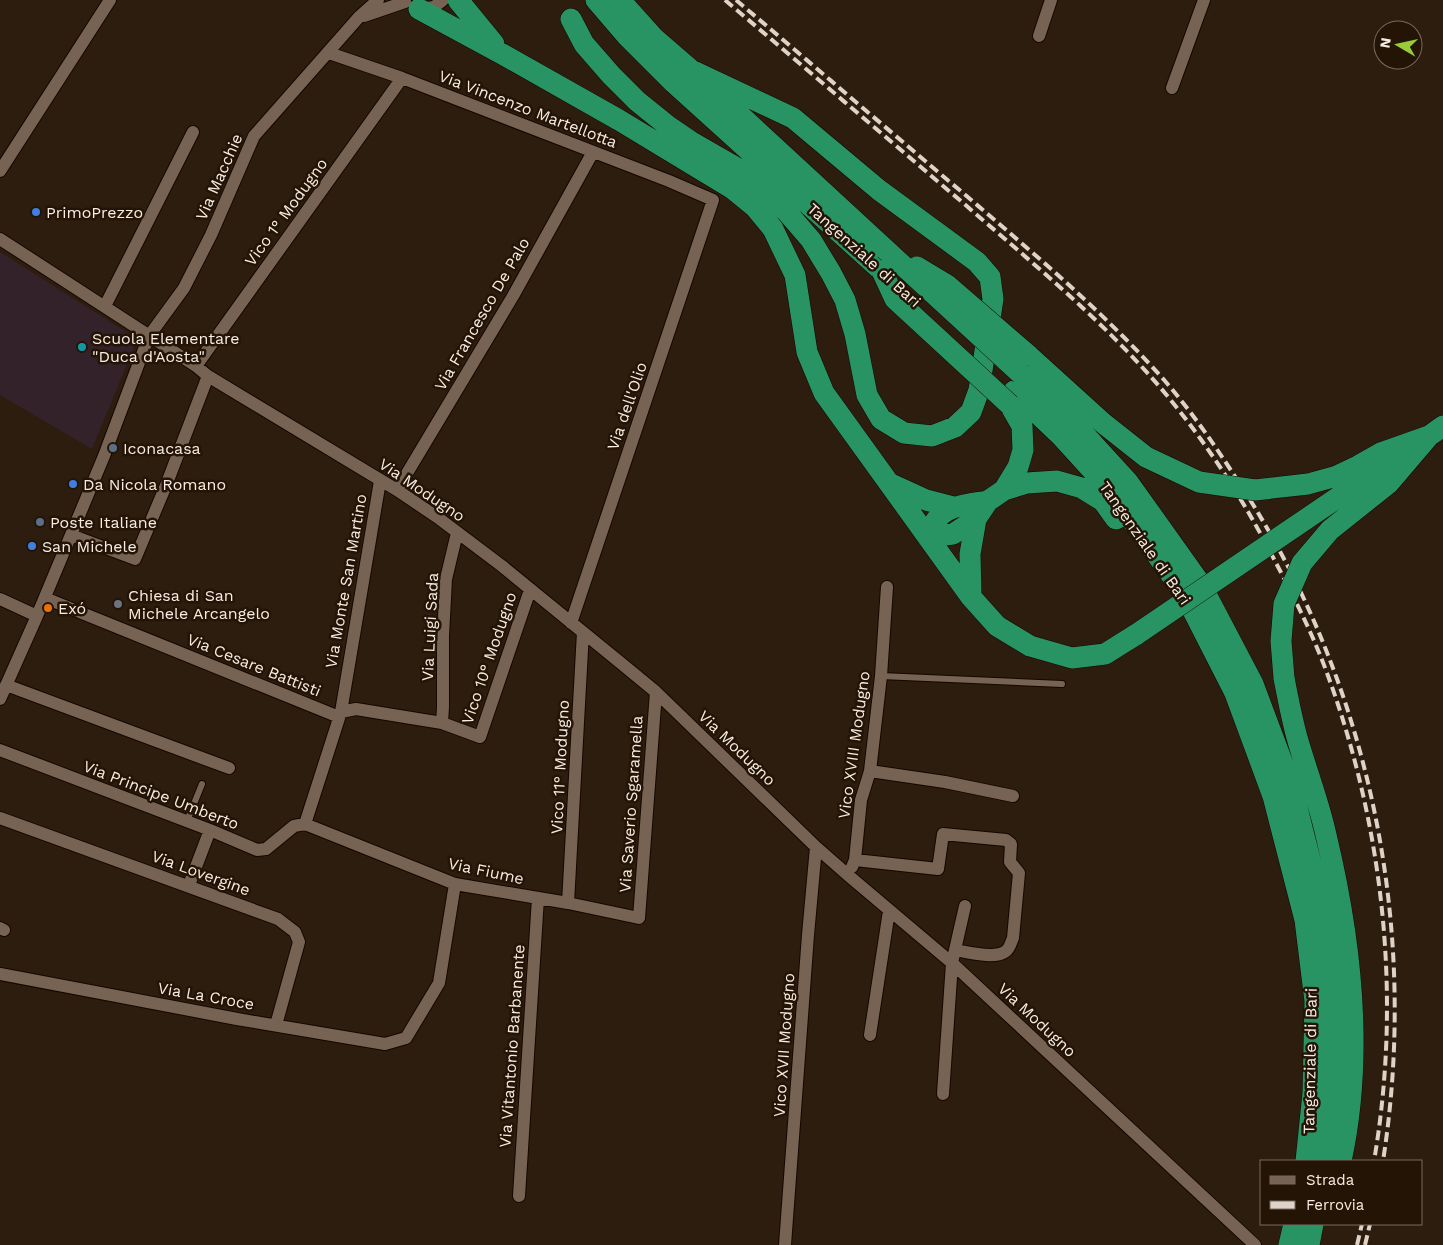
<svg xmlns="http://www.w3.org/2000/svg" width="1443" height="1245" font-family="'Work Sans',sans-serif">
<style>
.education{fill:#34222a}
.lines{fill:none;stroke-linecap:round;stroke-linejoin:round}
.service-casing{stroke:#150700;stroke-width:8}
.minor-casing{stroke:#150700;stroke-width:14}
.trunk-casing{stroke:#150700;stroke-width:22}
.service{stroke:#766353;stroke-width:6}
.minor{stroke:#766353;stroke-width:12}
.trunk{stroke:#289464;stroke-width:21}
.rail{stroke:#ded3c9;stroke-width:4;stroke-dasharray:10 5;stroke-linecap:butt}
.trunk-bridge-casing{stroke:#150700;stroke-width:22;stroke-linecap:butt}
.trunk-bridge{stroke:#289464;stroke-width:21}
.shop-dot{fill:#3f7fe0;stroke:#231406;stroke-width:2}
.culture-dot{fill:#0f9aa8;stroke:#231406;stroke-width:2}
.service-dot{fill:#5c6f8a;stroke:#231406;stroke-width:2}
.worship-dot{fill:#6b7280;stroke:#231406;stroke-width:2}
.food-dot{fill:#e8710a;stroke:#231406;stroke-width:2}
.labels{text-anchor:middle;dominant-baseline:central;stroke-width:5;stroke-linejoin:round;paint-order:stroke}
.street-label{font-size:16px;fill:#f7ece3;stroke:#231406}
.poi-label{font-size:16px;fill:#f7ece3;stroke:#231406;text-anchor:start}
</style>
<rect width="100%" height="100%" fill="#2d1d0f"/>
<path class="education" d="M0 252 134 337V347L92 449 0 395Z"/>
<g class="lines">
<defs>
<path id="service" d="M881 676 1062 684
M187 821 202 784"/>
<path id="minor" d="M420 9 434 7 443 0
M364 16 405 2
M1039 36 1051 0
M329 53 402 78 669 181 713 200 571 623
M1172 88 1204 0
M0 171 110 0
M0 239 196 366 208 376 397 490 437 517 502 566 622 664 656 692 816 847 849 876 952 963 1255 1245
M105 306 193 132
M196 366 402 78
M397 490 513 296 593 152
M71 535 135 559 167 483 208 376
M45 598 339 717
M0 599 37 616
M6 685 229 768
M0 699 37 616 104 456 149 336 184 288 211 235 254 136 359 17 378 0
M341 712 356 709 442 723 480 737 530 590
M442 723 443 707V636L446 579 457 533
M0 750 210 830 257 850 266 849 294 826 305 824 455 884 568 903 639 918 656 692
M870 771 945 782 1013 796
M0 818 278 919 295 932 299 942 276 1025
M305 824 341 712 380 481
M855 860 938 869 943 834 1006 840 1011 844 1010 862 1019 873 1013 938C1011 942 1010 948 1006 951 995 960 967 952 955 950
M852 867 855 860 861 800 870 771 881 676 887 587
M189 885 210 830
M568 903 583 632
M0 928 4 930
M0 974 237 1019 385 1044 406 1038 439 983 455 884
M870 1035 889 911
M943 1094 952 963 965 906
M519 1196 538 898
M785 1245 808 935 816 847"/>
<path id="trunk" d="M458 0 494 44
M596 0 626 35 674 83 882 271
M620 0 654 38 691 70 885 249
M419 9 504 55 619 120 733 189 755 207 773 229 795 275 807 352 824 393 971 597 997 626 1030 646 1072 658 1105 654 1137 634
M571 19 584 44 611 75 637 101 668 126 690 141 737 168 786 211 811 240 831 273 845 300 855 334 867 395 881 419 904 433 932 436 955 427 971 412 979 390 993 299 990 277 977 262 879 190 793 118 691 70
M1028 355 1103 423
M1021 374 1075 424 1128 482 1200 583 1253 684 1292 788 1324 915 1333 1000 1332 1089 1325 1161
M1014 391 1061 436 1112 492 1184 593 1235 693 1273 796 1305 920 1315 1001 1313 1093 1306 1161
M1429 436 1443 426
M891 484 926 500 953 507
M1004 490 1018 467 1023 450 1022 426 1010 405
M928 537C937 505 960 506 988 501
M928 537 953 534 976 519
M971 597 970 554 976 519 988 501 1004 490 1027 483 1057 481 1082 488 1103 501 1116 519
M1284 678C1288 699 1292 720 1298 741 1307 772 1319 803 1326 835 1351 939 1364 1056 1341 1161
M1289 1245 1294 1224
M1309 1245 1313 1224"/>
</defs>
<use href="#service" class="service-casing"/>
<use href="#minor" class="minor-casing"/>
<use href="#trunk" class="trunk-casing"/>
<use href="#service" class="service"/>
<use href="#minor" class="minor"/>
<use href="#trunk" class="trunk"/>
<path class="rail" d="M725 0C804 67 883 135 962 202 1030 261 1100 318 1159 386 1205 440 1244 500 1276 563 1295 599 1313 635 1327 673 1384 828 1402 998 1374 1161
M736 0C812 64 887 129 963 193 1033 253 1104 312 1165 381 1191 411 1214 444 1236 478 1369 678 1420 925 1383 1161
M1357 1245 1362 1224
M1365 1245 1370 1224"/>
<defs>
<path id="trunk-bridge" d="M885 249 1021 374
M917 267 947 285 1028 355
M882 271 895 299 1010 405
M1103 423 1146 457 1199 482 1255 490 1308 484 1337 476 1358 466 1381 453 1429 436
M1137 634 1387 464
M1284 678 1281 641 1284 604 1302 563 1330 530 1389 483 1429 436"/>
</defs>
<use href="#trunk-bridge" class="trunk-bridge-casing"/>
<use href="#trunk-bridge" class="trunk-bridge"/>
</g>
<g class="shop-dot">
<circle cx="36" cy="212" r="5"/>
<circle cx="73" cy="484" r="5"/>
<circle cx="32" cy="546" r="5"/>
</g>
<circle class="culture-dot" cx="82" cy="347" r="5"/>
<g class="service-dot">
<circle cx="113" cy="448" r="5"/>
<circle cx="40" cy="522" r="5"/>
</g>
<circle class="worship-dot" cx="118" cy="604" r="5"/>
<circle class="food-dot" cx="48" cy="608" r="5"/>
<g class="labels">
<g class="street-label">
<text transform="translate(528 109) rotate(21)">Via Vincenzo Martellotta</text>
<text transform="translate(219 177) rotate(-66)">Via Macchie</text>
<text transform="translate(286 212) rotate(-54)">Vico 1° Modugno</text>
<text transform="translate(864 255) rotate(42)">Tangenziale di Bari</text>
<text transform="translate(482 314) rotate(-60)">Via Francesco De Palo</text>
<text transform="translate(627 406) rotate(-71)">Via dell'Olio</text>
<text transform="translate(422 490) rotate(34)">Via Modugno</text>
<text transform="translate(1145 543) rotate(55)">Tangenziale di Bari</text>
<text transform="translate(346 581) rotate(-80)">Via Monte San Martino</text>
<text transform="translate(430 627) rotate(-87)">Via Luigi Sada</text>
<text transform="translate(489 658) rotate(-71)">Vico 10° Modugno</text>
<text transform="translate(254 665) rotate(22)">Via Cesare Battisti</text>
<text transform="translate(854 745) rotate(-82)">Vico XVIII Modugno</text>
<text transform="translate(737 748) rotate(44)">Via Modugno</text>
<text transform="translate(560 767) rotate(-87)">Vico 11° Modugno</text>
<text transform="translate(161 795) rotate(21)">Via Principe Umberto</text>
<text transform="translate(631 804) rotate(-86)">Via Saverio Sgaramella</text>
<text transform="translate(486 871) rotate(12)">Via Fiume</text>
<text transform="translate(201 873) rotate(20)">Via Lovergine</text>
<text transform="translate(206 996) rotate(10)">Via La Croce</text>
<text transform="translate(1037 1020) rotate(43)">Via Modugno</text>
<text transform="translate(784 1045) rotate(-86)">Vico XVII Modugno</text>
<text transform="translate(512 1046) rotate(-86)">Via Vitantonio Barbanente</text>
<text transform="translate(1310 1061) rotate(-89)">Tangenziale di Bari</text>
</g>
<g class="poi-label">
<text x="46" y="212">PrimoPrezzo</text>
<text x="92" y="338">Scuola Elementare<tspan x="92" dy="18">"Duca d'Aosta"</tspan></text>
<text x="123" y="448">Iconacasa</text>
<text x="83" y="484">Da Nicola Romano</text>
<text x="50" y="522">Poste Italiane</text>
<text x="42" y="546">San Michele</text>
<text x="128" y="595">Chiesa di San<tspan x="128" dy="18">Michele Arcangelo</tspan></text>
<text x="58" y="608">Exó</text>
</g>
</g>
<rect x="1260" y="1160" width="162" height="65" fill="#231406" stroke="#786a5e"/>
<rect x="1270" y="1176" width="25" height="8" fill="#766353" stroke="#786a5e"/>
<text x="1306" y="1185" font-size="15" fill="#f7ece3">Strada</text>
<rect x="1270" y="1201" width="25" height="8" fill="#ded3c9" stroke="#786a5e"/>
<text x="1306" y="1210" font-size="15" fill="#f7ece3">Ferrovia</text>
<g transform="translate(1398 45) rotate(279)"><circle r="24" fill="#231406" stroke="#786a5e"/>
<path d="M0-4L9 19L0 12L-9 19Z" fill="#97cc38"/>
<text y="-8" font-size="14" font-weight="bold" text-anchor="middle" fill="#f7ece3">N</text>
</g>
</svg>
